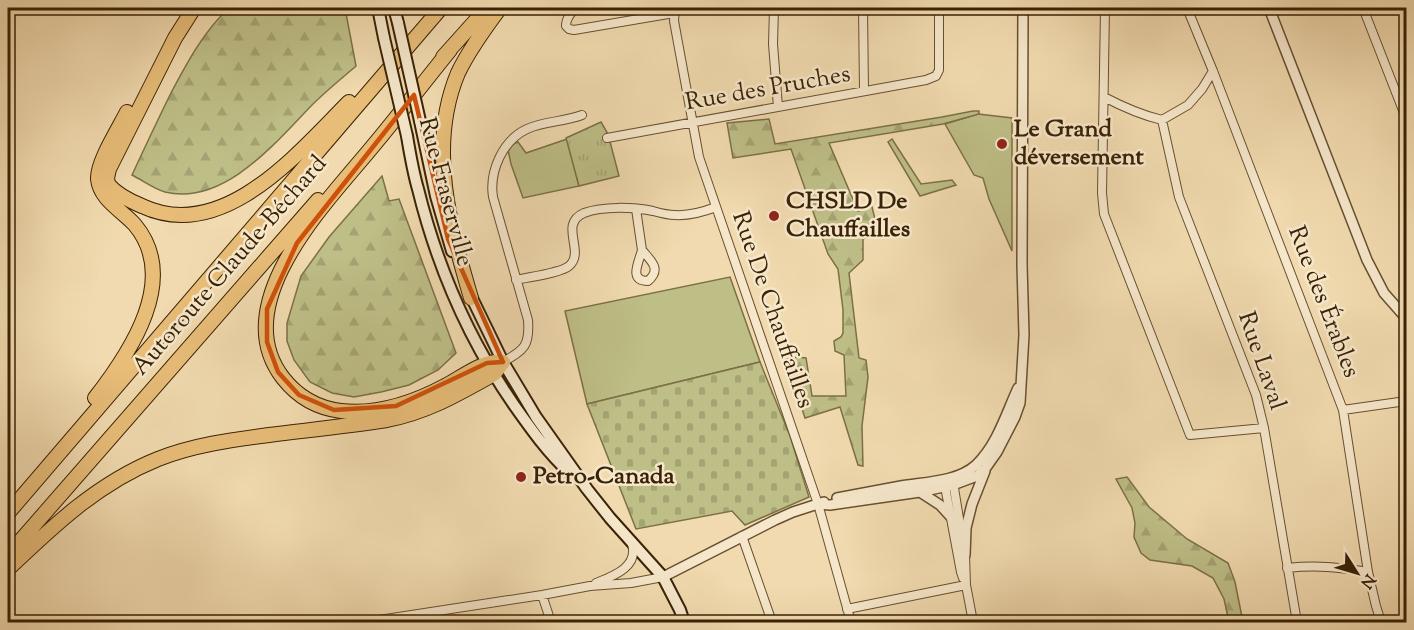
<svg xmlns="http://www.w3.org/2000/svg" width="1414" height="630" font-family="'Sorts Mill Goudy',serif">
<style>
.grass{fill:#bebe87;stroke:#7c7046;stroke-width:1.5}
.forest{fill:url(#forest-firs);stroke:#7c7046;stroke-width:1.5}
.cemetery{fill:url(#cemetery-stones);stroke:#7c7046;stroke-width:1.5}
.park{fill:url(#park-tufts);stroke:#7c7046;stroke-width:1.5}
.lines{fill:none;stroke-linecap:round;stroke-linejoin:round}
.minor-casing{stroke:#675030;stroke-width:10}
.tertiary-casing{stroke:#675030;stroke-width:12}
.secondary-casing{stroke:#392205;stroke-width:14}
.motorway-casing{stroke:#392205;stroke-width:16}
.minor{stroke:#f6e7cb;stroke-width:8}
.tertiary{stroke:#f6e7cb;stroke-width:9}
.secondary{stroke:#f6e7cb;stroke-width:10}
.motorway{stroke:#e8bd78;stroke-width:14}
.secondary-bridge-casing{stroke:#392205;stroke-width:14;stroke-linecap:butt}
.secondary-bridge{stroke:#f6e7cb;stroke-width:10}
.marked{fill:none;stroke:#ce510b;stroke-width:4.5;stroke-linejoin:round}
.poi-dot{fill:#8f2418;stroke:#f6e7cb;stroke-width:2}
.labels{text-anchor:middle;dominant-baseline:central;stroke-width:5;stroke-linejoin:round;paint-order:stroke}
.street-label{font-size:24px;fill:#392205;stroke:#f6e7cb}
.poi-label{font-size:24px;font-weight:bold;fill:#392205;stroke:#f6e7cb;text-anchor:start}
</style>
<defs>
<pattern id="forest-firs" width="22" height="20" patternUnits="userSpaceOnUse" patternTransform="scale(1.5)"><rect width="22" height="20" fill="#bebe87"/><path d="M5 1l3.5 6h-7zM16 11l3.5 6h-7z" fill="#a4a373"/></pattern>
<pattern id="cemetery-stones" width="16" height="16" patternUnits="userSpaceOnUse" patternTransform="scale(1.5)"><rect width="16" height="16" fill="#bebe87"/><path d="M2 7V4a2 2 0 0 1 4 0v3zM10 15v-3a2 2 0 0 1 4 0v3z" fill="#a4a373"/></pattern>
<pattern id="park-tufts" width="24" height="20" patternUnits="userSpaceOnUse" patternTransform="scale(1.5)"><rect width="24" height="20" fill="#bebe87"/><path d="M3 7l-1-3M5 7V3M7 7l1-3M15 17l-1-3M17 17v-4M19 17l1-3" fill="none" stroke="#a4a373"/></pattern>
</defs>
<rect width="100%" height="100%" fill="#f1daaf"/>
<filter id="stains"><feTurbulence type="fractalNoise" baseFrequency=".00333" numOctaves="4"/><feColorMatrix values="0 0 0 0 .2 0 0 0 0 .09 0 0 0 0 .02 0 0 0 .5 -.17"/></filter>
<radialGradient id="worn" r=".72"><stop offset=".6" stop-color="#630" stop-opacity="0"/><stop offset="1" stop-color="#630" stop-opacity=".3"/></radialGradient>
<path class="grass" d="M978 114 1012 118V251L989 199 983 178 974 175 945 124Z
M567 139 579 186 523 198 511 164 508 150 513 144 518 142 526 153Z
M892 139 921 184 952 180 956 185 920 196 888 142Z
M730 277 760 362 587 404 565 311Z"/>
<path class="forest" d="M229 8H345L356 66C341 79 326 91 312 105 275 143 224 206 165 192 154 189 142 180 132 175 145 147 158 119 172 91 188 61 204 31 229 8Z
M973 111H979V114L943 124 829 143 858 211 872 207 878 231 863 239V260L849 273 859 358 866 360 868 377 862 426 863 466 858 465 840 407 805 418 786 359 797 357 806 358 812 396H846L844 355 835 351 834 341 841 337 843 333V310L838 269 828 254 791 149 733 158 727 123 769 119 775 144 942 117Z
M382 176 389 201 399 199 456 353 438 370 409 385 381 392 354 397 332 393 310 382 294 360 287 341V323L301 276 329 237Z
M1127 477 1149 507 1187 539 1228 563 1235 582 1243 622H1229L1224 599 1213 578 1192 566 1150 560 1141 553 1134 537 1135 523 1132 508 1116 479Z"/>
<path class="cemetery" d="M760 362 790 436 809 497 745 525 732 511 636 529 587 404Z"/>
<path class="park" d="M601 122 608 134 619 176 579 186 566 138Z"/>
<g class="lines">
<defs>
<path id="minor" d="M576 8C571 13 566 18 566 26L569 29 574 30 674 13
M675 8 674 21 699 157 818 504 851 622
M774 8 773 44 778 107
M863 8 864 91
M1105 8 1102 193 1104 214 1190 435 1264 428
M1187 8 1213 71 1343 410 1368 572 1376 606 1381 622
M1363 8 1406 118
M1104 97C1123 107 1141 115 1162 120L1188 105 1202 89 1213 71
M1162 120 1179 197 1256 395 1264 428 1297 622
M607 138 926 80 936 76 939 70V8
M636 209 642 250
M642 250C651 261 662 269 648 281 628 281 639 262 642 250Z
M516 280C528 277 561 273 569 266 586 252 558 224 584 213 603 206 633 207 653 211 660 213 668 215 675 215 690 216 703 212 716 207
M503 362C524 350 530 346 528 320L493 197C489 171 503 140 527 129 544 121 564 122 582 115
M1343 410 1406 401
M944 481 961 572 963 578
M953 482 965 555 966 585 973 622
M742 536 772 622
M1287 568C1316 565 1339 567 1368 572
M596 583C613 576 639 567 632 544
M542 595 551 622
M847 609 966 585
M366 622 542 595 590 586 631 583 663 577"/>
<path id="tertiary" d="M1269 8 1367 260 1384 293 1406 318
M920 492 940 505 951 517
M837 498C858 494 880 490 901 486 925 482 957 482 976 465 997 445 1006 414 1018 388
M818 504 830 505 920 492 953 485 977 476 985 469 997 452 1015 417 1020 403 1024 335 1022 265 1023 8
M965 555 966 528 972 504 985 471
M663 577 775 520 793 512 824 502"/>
<path id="secondary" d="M378 8 384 38
M394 8 398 23
M420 121 436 196 452 251
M407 136C410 154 413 172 418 189 437 266 469 340 514 405 531 429 548 453 569 472
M468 290 503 362 536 417 587 489 610 518 663 577 680 610 684 622"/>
<path id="motorway" d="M194 8 175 38 109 169 107 178 108 184C116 194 130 201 142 206 223 244 298 153 349 102
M443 57 487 8
M471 298C450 226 427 147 458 73 469 50 485 28 500 8
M95 398C130 353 180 279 135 225 123 211 100 200 98 179 97 162 119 128 127 112
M8 513 441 8
M8 555 318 200
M8 569C53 526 98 483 158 459 193 445 231 440 269 435 309 430 348 426 387 420 428 412 458 394 494 374L503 362C482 360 463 377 445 386 413 403 377 415 341 411 317 408 297 396 283 378 225 303 328 201 373 146 399 115 424 82 450 50"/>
</defs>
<use href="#minor" class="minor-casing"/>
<use href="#tertiary" class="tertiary-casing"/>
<use href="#secondary" class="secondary-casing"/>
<use href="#motorway" class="motorway-casing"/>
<use href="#minor" class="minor"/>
<use href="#tertiary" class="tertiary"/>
<use href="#secondary" class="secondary"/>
<use href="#motorway" class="motorway"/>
<defs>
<path id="secondary-bridge" d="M398 23 420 121
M384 38 407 136"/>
</defs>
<use href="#secondary-bridge" class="secondary-bridge-casing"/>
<use href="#secondary-bridge" class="secondary-bridge"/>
</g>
<path class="marked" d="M414 95 448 239 503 362 487 363 396 406 334 410 299 395 278 372 267 342V309L297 243Z"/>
<g class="poi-dot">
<circle cx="1002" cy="144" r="6"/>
<circle cx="774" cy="216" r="6"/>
<circle cx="521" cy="477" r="6"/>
</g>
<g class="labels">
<g class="street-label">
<text transform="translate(768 89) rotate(-10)">Rue des Pruches</text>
<text transform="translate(445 192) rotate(75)">Rue Fraserville</text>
<text transform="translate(230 266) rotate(-49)">Autoroute Claude-Béchard</text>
<text transform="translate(1323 302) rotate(69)">Rue des Érables</text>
<text transform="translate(772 310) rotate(71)">Rue De Chauffailles</text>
<text transform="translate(1261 361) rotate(71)">Rue Laval</text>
</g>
<g class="poi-label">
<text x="1014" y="130">Le Grand<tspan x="1014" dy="28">déversement</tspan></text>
<text x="786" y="202">CHSLD De<tspan x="786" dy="28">Chauffailles</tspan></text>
<text x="533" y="477">Petro-Canada</text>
</g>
</g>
<rect width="1414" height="630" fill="none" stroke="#f1daaf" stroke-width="30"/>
<rect x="9" y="9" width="1396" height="612" fill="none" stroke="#392205" stroke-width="3"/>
<rect x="15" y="15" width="1384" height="600" fill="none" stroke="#392205" stroke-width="1.5"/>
<g transform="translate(1357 573) rotate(127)" stroke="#f6e7cb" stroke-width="4.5" paint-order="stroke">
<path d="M0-4.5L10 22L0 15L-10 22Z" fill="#392205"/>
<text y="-9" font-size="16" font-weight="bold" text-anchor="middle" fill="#392205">N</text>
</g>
<rect width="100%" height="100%" filter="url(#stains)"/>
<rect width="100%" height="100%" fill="url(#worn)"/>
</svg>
